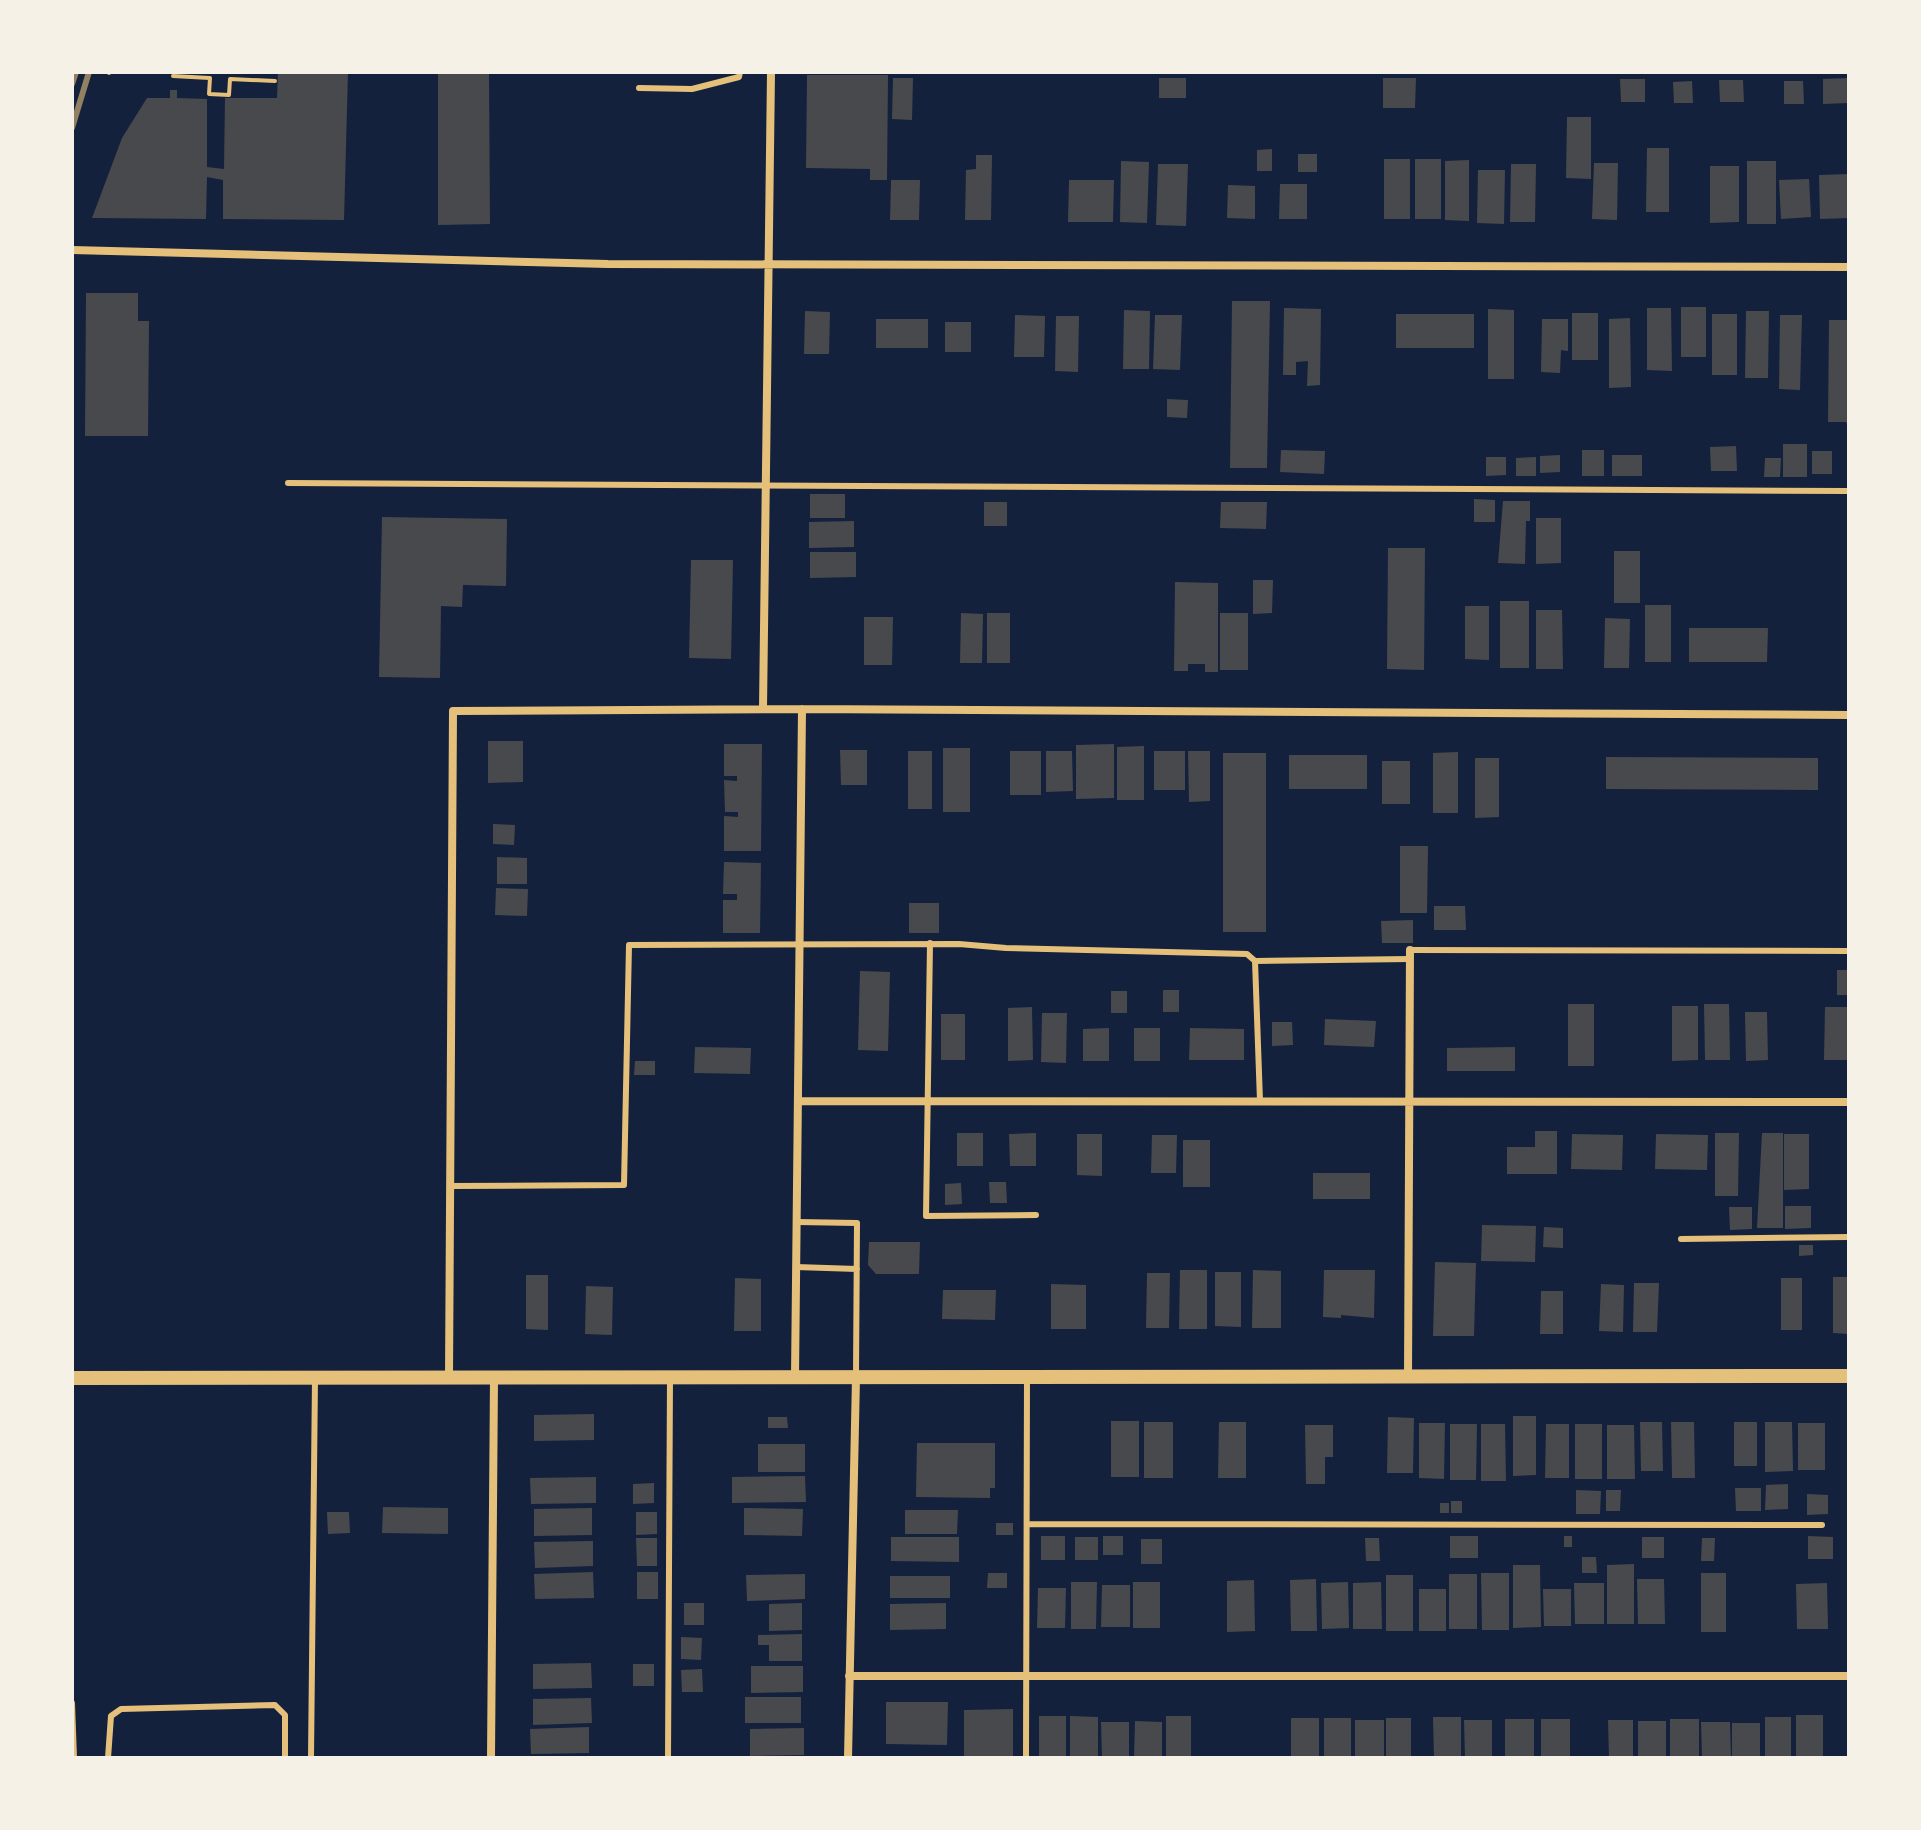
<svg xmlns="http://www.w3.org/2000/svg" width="1921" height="1830" font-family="'Open Sans',sans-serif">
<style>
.building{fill:#48494c}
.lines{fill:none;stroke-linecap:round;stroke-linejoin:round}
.path{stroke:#e5c07b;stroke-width:4}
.service{stroke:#e5c07b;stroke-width:6}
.minor{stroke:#e5c07b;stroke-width:8}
.tertiary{stroke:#e5c07b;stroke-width:14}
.rail{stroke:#918062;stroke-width:6}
</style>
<rect width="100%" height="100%" fill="#14213d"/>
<path class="building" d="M278 72H348L344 220 223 219V180L207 177 206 219 92 218 122 138 147 98H170V90H177V98L207 99V167L224 169 225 98H277Z
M438 74H489L490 224 438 225Z
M807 75H888L887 180H870V169L806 168Z
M893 78H913L912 120 892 119Z
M1159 78H1186V98H1159Z
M1383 78H1416L1415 108H1383Z
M1849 78V103L1823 104V79Z
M1620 79H1645V102H1621Z
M1719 80H1743L1744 102H1720Z
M1692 81 1693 103H1674L1673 82Z
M1784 81H1803L1804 104H1784Z
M1567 117H1591V179L1566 178Z
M1647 148H1669V212H1646Z
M1272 149V171H1257V150Z
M1298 154H1317V172H1298Z
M976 155H992L991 220H965L966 170 976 169Z
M1384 159H1410V219H1384Z
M1415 159H1441V219H1415Z
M1469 160V221L1445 220V161Z
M1121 161 1149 162 1147 223 1120 222Z
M1747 161H1776V224H1747Z
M1594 163H1618L1617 220 1592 219Z
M1158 164H1188L1186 226 1156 225Z
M1511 164H1536L1535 222H1510Z
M1710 166H1739V222L1710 223Z
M1478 170H1505L1504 224 1477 223Z
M1849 174V218L1820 219 1819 175Z
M1809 179 1811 217 1781 219 1779 180Z
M891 180H920L919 220H890Z
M1069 180H1114L1113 222H1068Z
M1280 184H1307V219H1279Z
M1228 185 1255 186V219L1227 218Z
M86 293H138V321H149L148 436H85Z
M1232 301H1270L1267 468H1230Z
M1681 307H1706V357H1681Z
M1284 308 1321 309 1320 385 1307 386 1308 361 1296 362V375H1283Z
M1647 308H1671L1672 371 1647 370Z
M1488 309 1514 310V379H1488Z
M1124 310 1150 311 1149 369H1123Z
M805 311 830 312 829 354H804Z
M1746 311H1769L1768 378H1745Z
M1572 313H1598V360H1572Z
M1396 314H1474V348H1396Z
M1712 314H1737V375H1712Z
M1015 315 1045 316 1044 357H1014Z
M1155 315H1182L1180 370 1153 369Z
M1780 315H1802L1800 390 1779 389Z
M1056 316H1079L1078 372 1055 371Z
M1630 318 1631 387 1609 388V319Z
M876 319H928V348H876Z
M1542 319H1568V351L1561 350 1560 373 1541 372Z
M1829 320H1849V427L1846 422H1828Z
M945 322H971V352H945Z
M1167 399 1188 400 1187 418 1167 417Z
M1783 444H1807V477H1783Z
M1736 446 1737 471H1711L1710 447Z
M1281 450 1325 451 1324 474 1280 472Z
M1582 450H1604V476H1582Z
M1812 451H1832V474H1812Z
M1560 455V472L1540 473V456Z
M1612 455H1642V476H1612Z
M1486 457H1506V475L1486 476Z
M1536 457V476H1516V458Z
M1765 458H1781L1780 477H1764Z
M810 494H845V518H810Z
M1474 499 1495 500V522H1474Z
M1503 501H1530V521H1526L1525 564 1498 563Z
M984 502H1007V526H984Z
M1221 502H1267L1266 529 1220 528Z
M382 517 507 519 506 586 463 585 462 607 441 606 440 678 379 677Z
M1536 518H1561V563L1536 564Z
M854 521V547L809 548V522Z
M1388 548H1425L1424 670 1387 669Z
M1614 551H1640V603H1614Z
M810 552H856V577L810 578Z
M691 560H733L731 659 689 658Z
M1253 580H1273L1272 613 1253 614Z
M1175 582 1218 583V672H1205V664H1188V671H1174Z
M1500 601H1529V668H1500Z
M1645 605H1671V662H1645Z
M1465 606H1489V660L1465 659Z
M1536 610H1562L1563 669H1536Z
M961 613 983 614 982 663H960Z
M987 613H1010V663H987Z
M1220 613H1248V670H1220Z
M864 617H893L892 665H864Z
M1605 618 1630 619 1629 668H1604Z
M1689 628H1768L1767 662H1689Z
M488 741H523V782L488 783Z
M724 744H762L761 851H724V816L738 817V812H725L724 780 737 781V776H724Z
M1114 744V798L1076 799V745Z
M1144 746V800H1117V747Z
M943 748H970V812H943Z
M840 750H867V785H841Z
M908 751H932V809H908Z
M1010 751H1041V795H1010Z
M1046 751H1072L1073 791 1046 792Z
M1154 751H1185V790H1154Z
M1188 751H1210V801L1189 802Z
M1458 752V813H1433V753Z
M1223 753H1266V932H1223Z
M1289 755H1367V789H1289Z
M1606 757 1818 758V790L1606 789Z
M1475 758H1499V817L1475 818Z
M1382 761H1410V804H1382Z
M493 824 515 825 514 845 493 844Z
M1400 846H1428L1427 913H1400Z
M497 857 527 858V884H497Z
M724 862 761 863 760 933H723V900H737V894H723Z
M496 888 528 889 527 916 495 915Z
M909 903H939V933H909Z
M1434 906H1465L1466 930H1434Z
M1413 920V943H1382L1381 921Z
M1837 970H1849V995H1837Z
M860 971 890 972 888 1051 858 1050Z
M1163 990H1179V1012H1163Z
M1111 991H1127V1013H1111Z
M1568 1004H1594V1066H1568Z
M1704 1004H1729L1730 1060H1705Z
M1672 1006H1698V1060L1672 1061Z
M1032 1007 1033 1060 1008 1061V1008Z
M1825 1007H1849V1060H1824Z
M1745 1012H1767L1768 1060 1746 1061Z
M1042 1013H1067L1066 1063 1041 1062Z
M941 1014H965V1060H941Z
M1325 1019 1376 1021 1374 1047 1324 1045Z
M1272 1022H1292L1293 1045 1272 1046Z
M1109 1028V1061H1083V1029Z
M1134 1028H1160V1061H1134Z
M1190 1028 1244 1029V1060H1189Z
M695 1047 751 1048 750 1074 694 1073Z
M1515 1047V1071H1447V1048Z
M635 1061H655V1075H634Z
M1535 1131H1557V1174H1507V1147H1535Z
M957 1133H983V1166H957Z
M1036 1133V1166H1010L1009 1134Z
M1715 1133H1739L1738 1196H1715Z
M1762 1133H1783V1228H1757Z
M1077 1134H1102V1176L1077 1175Z
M1572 1134 1623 1135 1622 1170 1571 1169Z
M1656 1134 1708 1135 1707 1170 1655 1169Z
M1784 1134H1809V1189L1784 1190Z
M1152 1135H1177L1176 1173H1151Z
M1183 1140H1210V1187H1183Z
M1313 1173H1370V1199H1313Z
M989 1182H1006L1007 1203H990Z
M961 1183 962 1204 945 1205V1184Z
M1785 1206H1811V1228L1785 1229Z
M1729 1207H1752V1229L1730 1230Z
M1482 1225 1536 1226 1535 1262 1481 1261Z
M1544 1227 1563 1228V1248L1543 1247Z
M869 1242H920L919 1274H876L868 1265Z
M1799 1245H1813V1255L1799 1256Z
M1435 1262 1476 1263 1474 1336H1433Z
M1180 1270H1207V1329H1179Z
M1253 1270 1281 1271V1328H1252Z
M1324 1270H1375L1374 1318 1341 1315V1318L1323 1317Z
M1215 1272H1241V1327L1215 1326Z
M1147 1273H1170L1169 1328H1146Z
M526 1275H548V1330L526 1329Z
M1833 1277H1849V1334L1833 1333Z
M735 1278 761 1279V1331H734Z
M1781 1278H1802V1330H1781Z
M1634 1283H1659L1657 1332H1633Z
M1051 1284 1086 1285V1329H1051Z
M1601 1284 1624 1285 1623 1332 1599 1331Z
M586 1286 613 1287 612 1335 585 1334Z
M943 1290H996L995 1320 942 1319Z
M1541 1291H1563V1334H1540Z
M594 1414V1440L534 1441V1415Z
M1513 1416H1536V1475L1513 1476Z
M768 1417H787L788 1428H768Z
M1388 1417 1414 1418 1413 1473H1387Z
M1111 1421H1139V1477H1111Z
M1144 1422H1173V1478H1144Z
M1219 1422H1246V1478H1218Z
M1640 1422H1662L1663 1471H1641Z
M1671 1422H1694L1695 1478H1672Z
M1734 1422H1757V1466H1734Z
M1765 1422H1792L1793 1471 1765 1472Z
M1419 1423H1445L1444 1479 1419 1478Z
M1798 1423H1825V1470H1798Z
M1450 1424H1477L1476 1480H1450Z
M1481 1424H1505L1506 1481H1481Z
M1546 1424H1569V1478H1545Z
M1575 1424H1602V1479H1575Z
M1305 1425H1333V1457H1325V1484H1306Z
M1607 1425H1634L1635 1479H1607Z
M917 1443H995V1488H990V1498L916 1497Z
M758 1444H805V1472H758Z
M805 1476 806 1502 732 1503V1477Z
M596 1477V1503L531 1504 530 1478Z
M654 1483V1503L633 1504V1484Z
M1788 1484V1509L1765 1510 1766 1485Z
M1735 1488H1761V1511H1736Z
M1576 1490 1601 1491 1600 1514H1576Z
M1606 1490H1621L1620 1511H1606Z
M1807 1494 1828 1495V1514L1807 1515Z
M1451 1501H1462V1513H1451Z
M1440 1503H1449V1513H1440Z
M383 1507 448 1508V1534L382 1533Z
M592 1508V1535L534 1536V1509Z
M744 1508 803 1509 802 1536 744 1535Z
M905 1510H958L957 1534H905Z
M327 1512H349L350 1533 328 1534Z
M636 1512H657V1534L636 1535Z
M996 1523H1013V1535H996Z
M1041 1536H1065V1560H1041Z
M1103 1536H1123V1555H1103Z
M1450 1536H1478V1558H1450Z
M1564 1536H1572V1547H1564Z
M1808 1536 1833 1537V1559H1808Z
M891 1537H959V1562L891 1561Z
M1075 1537H1098V1560H1075Z
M1642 1537H1664V1558H1642Z
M636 1538H657V1566H637Z
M1365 1538H1379L1380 1561H1366Z
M1702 1538H1715L1714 1561H1701Z
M1141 1539H1162V1564H1141Z
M593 1541V1566L535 1568 534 1542Z
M1582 1557H1596L1597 1573H1582Z
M1634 1564V1624H1607V1565Z
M1513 1565H1540L1541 1627 1513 1628Z
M593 1572 594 1598 535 1599 534 1574Z
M637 1572H658V1599H637Z
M988 1573H1007V1588H987Z
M1481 1573H1509V1630H1482Z
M1701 1573H1726V1632H1701Z
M805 1574V1599L747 1601 746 1575Z
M1449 1574H1477V1629H1449Z
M1386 1575H1413V1631H1386Z
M890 1576H950V1598H890Z
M1316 1579 1317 1631H1291L1290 1580Z
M1637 1579H1664L1665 1624H1638Z
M1254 1580 1255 1631 1227 1632V1581Z
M1071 1582H1097L1096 1629H1071Z
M1133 1582H1160V1628H1133Z
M1348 1582 1349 1628 1322 1629 1321 1583Z
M1381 1582 1382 1629H1353V1583Z
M1574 1583H1604V1624H1575Z
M1827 1583 1828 1629H1797L1796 1584Z
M1102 1585H1130V1627H1101Z
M1038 1588H1066L1065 1628H1037Z
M1419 1589H1446V1631H1419Z
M1543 1589H1571V1626H1544Z
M684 1603H704V1625H684Z
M802 1603V1630L769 1631V1604Z
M946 1603V1629L890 1630V1604Z
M802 1634V1661H769V1645H758V1635Z
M681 1637 702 1638 701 1660 681 1659Z
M591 1663 592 1688 533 1689V1664Z
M633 1664H654V1686H633Z
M751 1666H803V1692L751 1693Z
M702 1669 703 1692H682L681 1670Z
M745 1697H801V1723H745Z
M591 1698 592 1723 533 1725V1699Z
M886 1702H948L947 1745 886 1744Z
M1013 1709V1757H964V1710Z
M1796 1715H1823V1758H1796Z
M1039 1716H1066V1758H1039Z
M1070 1716 1098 1717V1758H1070Z
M1166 1716H1191V1758H1166Z
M1433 1717H1461V1758H1434Z
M1765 1717H1791V1758H1765Z
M1291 1718H1319V1758H1291Z
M1324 1718H1351V1758H1324Z
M1386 1718H1411V1758H1386Z
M1505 1719H1534V1758H1505Z
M1541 1719H1570V1758H1541Z
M1670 1719H1699V1757L1670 1758Z
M1355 1720H1384V1758H1355Z
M1464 1720H1492V1758H1465Z
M1608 1720H1633V1758H1609Z
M1135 1721 1162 1722V1758H1134Z
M1638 1721H1666V1758H1638Z
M1101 1722H1129V1758H1102Z
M1701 1722H1730L1731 1758H1702Z
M1732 1723H1760V1758H1732Z
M589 1727V1753L531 1754 530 1729Z
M804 1728V1755L750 1756V1729Z"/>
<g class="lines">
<path class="path" d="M109 73V72
M173 76 210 78 209 94 229 95 230 79 275 81"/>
<path class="service" d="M639 88 692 89 739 77 740 72
M288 483 1849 491
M930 943 926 1216 1036 1215
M1410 950 1849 951
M1255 961 1410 959
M450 1186 624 1185 629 945 959 944 1006 948 1247 954 1255 961 1260 1101
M797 1222 857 1223 856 1376
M1681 1239 1849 1237
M796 1267 857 1269
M1027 1524 1822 1525
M72 1703 74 1758
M108 1758 111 1716 121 1709 275 1705 285 1715V1758
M311 1758 315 1378
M668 1758 670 1378
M1026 1758 1027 1377"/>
<path class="minor" d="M72 250 608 264 1849 267
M763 709 771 72
M798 1101 1849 1102
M449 1377 453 711 802 709 1849 715
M795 1377 802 709
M1408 1377 1410 950
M849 1676H1849
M491 1758 494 1378
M848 1758 856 1377"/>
<path class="tertiary" d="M72 1378 1849 1376"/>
<path class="rail" d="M72 84 76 72
M72 128 89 72"/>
</g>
<rect width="1921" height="1830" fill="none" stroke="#f6f1e7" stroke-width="148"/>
</svg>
